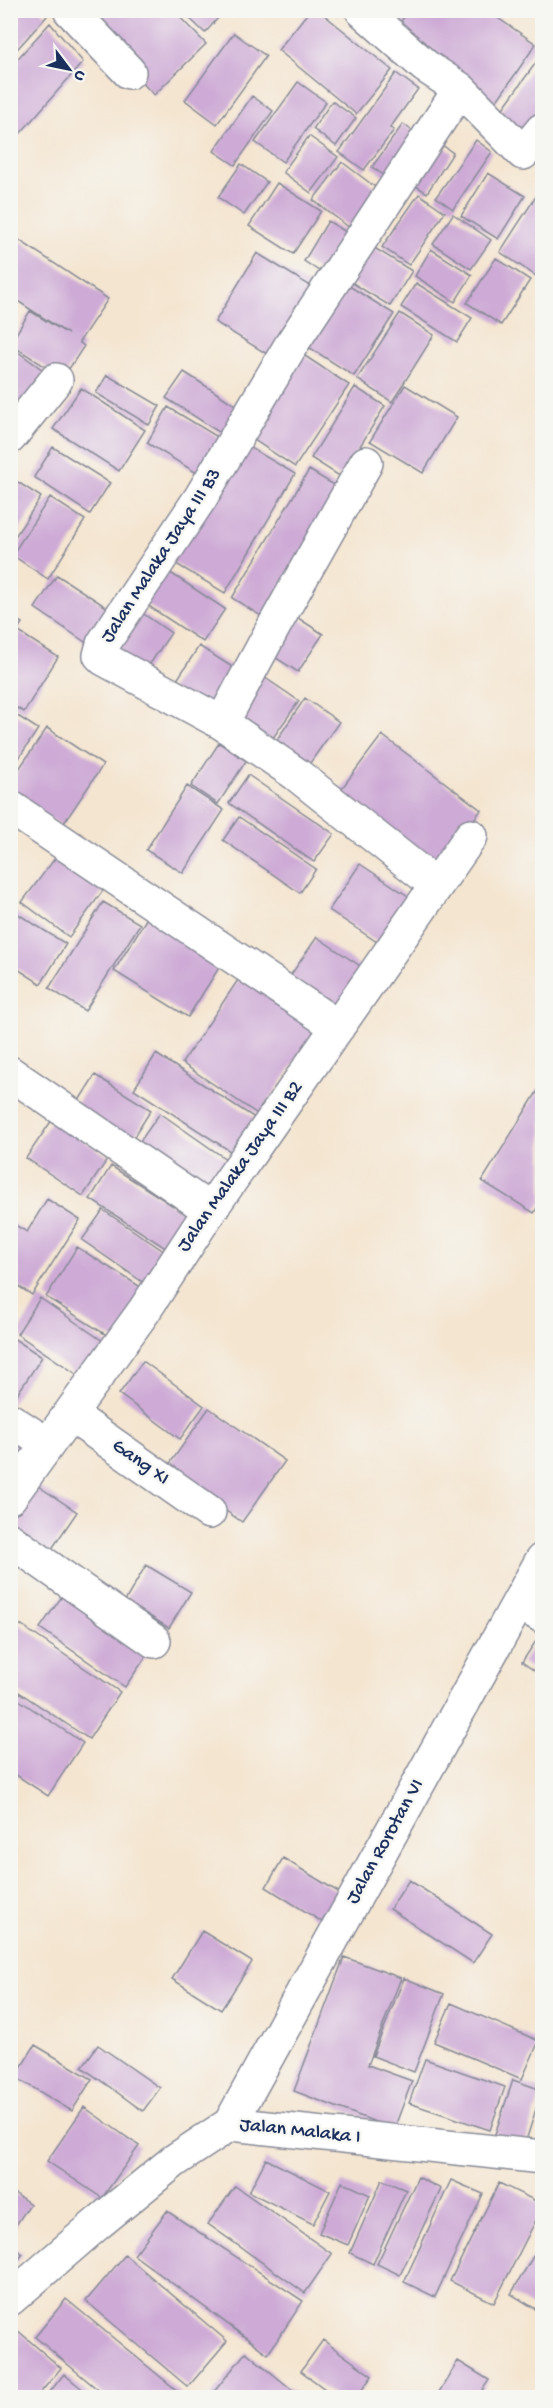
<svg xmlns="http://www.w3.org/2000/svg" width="553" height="2408" font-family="'Gochi Hand',sans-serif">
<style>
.building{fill:#ceabd6}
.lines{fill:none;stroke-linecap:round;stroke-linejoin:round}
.minor-casing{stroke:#888a97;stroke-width:36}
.minor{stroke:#fff;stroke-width:33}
.labels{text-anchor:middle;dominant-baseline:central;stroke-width:5;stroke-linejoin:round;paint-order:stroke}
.street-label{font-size:20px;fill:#1b2f5e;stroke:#f6f6f2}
</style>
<rect width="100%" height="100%" fill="#f6f6f2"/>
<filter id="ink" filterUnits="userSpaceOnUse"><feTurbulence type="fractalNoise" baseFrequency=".0167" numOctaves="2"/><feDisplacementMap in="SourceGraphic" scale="12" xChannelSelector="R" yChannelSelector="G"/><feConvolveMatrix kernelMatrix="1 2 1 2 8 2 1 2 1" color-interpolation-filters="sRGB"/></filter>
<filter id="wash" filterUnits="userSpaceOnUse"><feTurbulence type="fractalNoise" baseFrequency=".008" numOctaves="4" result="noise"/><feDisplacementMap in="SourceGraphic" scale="24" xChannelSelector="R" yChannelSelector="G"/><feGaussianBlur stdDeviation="1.35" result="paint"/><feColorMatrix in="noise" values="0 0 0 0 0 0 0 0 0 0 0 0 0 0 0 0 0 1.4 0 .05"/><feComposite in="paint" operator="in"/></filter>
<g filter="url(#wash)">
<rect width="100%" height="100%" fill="#f4e5d0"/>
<g id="blocks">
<path class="building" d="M10 10H41L47 16 10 57Z
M72 10H173L206 44 154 95Z
M181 10H225L205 33Z
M310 10H318L392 70 356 114 278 50Z
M409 10H486L536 44 494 105 393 33Z
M50 23 83 62 18 136 10 129V67Z
M234 33 266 56 217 124 185 100Z
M540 57 542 59V126L531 143 496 118Z
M396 73 418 89 390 128 394 130 364 170 339 152Z
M298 82 326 102 283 162 255 142Z
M252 96 273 111 235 165 214 151Z
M332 101 356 118 336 146 313 129Z
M403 124 425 140 395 183 372 167Z
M309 136 338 157 311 193 283 172Z
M434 139 453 153 427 193 407 180Z
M476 140 492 152 453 209 436 197Z
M342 162 383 193 354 231 313 200Z
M241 164 267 182 244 215 218 197Z
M488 173 525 196 498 239 461 216Z
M277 183 321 211 293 254 249 226Z
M542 187V280L500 252Z
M419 194 445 212 409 265 382 247Z
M453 214 491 240 471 269 433 244Z
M328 221 356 238 331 279 304 261Z
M10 234 108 299 79 342 84 346 63 378 10 344 30 311 68 334 10 296Z
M363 241 412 271 390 306 341 276Z
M431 249 472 275 455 302 415 276Z
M257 253 317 290 275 359 215 322Z
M496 258 530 280 501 325 467 303Z
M416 283 472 318 457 342 401 307Z
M346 284 394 314 354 376 307 346Z
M400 313 434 335 392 402 357 379Z
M14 349 47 373 21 408 10 401V354Z
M299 352 349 385 295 467 245 434Z
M184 372 243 410 225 436 166 398Z
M107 375 160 406 149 425 96 393Z
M405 385 457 417 423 473 370 441Z
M355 387 385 406 341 477 311 458Z
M81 388 145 430 119 471 53 429Z
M168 407 226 442 205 478 147 443Z
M241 442 295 474 225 593 171 561Z
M53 447 110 483 90 514 34 477Z
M309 470 344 491 266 619 232 598Z
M10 477 41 497 16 535 10 532Z
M50 497 85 520 48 579 12 555Z
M166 570 225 609 203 642 144 603Z
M57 575 114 612 91 646 35 608Z
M135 608 171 633 141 677 104 653Z
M287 611 323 634 298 672 262 649Z
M10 616 22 623 10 640Z
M19 632 58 657 24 712 10 704V646Z
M199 646 245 675 217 719 171 689Z
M258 673 299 701 270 742 229 714Z
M305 698 339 722 305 770 272 747Z
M10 711 38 729 10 772Z
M47 728 103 765 62 826 10 793V782Z
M382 735 481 810 435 871 336 796Z
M219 743 246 761 218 804 191 786Z
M248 775 334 834 314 862 229 803Z
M187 786 224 810 183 873 146 850Z
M239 817 316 869 300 893 223 840Z
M62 849 108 884 69 937 22 902Z
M360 864 417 902 386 948 329 910Z
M103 902 140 924 85 1011 49 988Z
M10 909 66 944 41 984 10 964Z
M148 916 222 963 188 1017 114 971Z
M317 937 366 970 339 1010 290 976Z
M240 977 317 1029 259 1115 182 1063Z
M156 1054 255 1118 233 1153 134 1089Z
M95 1075 151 1110 129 1145 73 1110Z
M542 1084V1200L534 1213 482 1181Z
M160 1113 230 1162 206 1196 136 1147Z
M52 1120 109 1157 83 1196 26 1158Z
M111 1166 192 1218 170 1251 90 1199Z
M47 1199 80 1220 32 1295 10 1281V1222L27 1232Z
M103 1210 165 1252 144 1283 82 1240Z
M77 1247 147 1291 116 1341 46 1297Z
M40 1298 113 1348 90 1383 17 1334Z
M10 1336 42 1357 10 1405Z
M143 1361 204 1406 180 1439 119 1394Z
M209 1408 285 1461 242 1522 166 1469Z
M10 1432 32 1446 10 1478Z
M32 1482 77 1512 49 1553 10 1527V1514Z
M146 1565 191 1592 169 1628 125 1601Z
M67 1589 152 1648 125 1687 40 1628Z
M10 1618 120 1692 89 1739 10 1686Z
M542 1632V1676L522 1662Z
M19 1700 83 1743 48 1796 10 1771V1712Z
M283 1858 340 1893 322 1922 266 1887Z
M409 1880 492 1934 473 1963 390 1909Z
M202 1931 252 1962 221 2010 172 1979Z
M344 1957 401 1978 368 2065 412 2081 394 2129 294 2091Z
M404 1978 444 1994 414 2072 373 2056Z
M451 2003 539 2041 522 2079 434 2042Z
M35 2045 92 2079 72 2111 15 2077Z
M98 2045 160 2088 143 2111 82 2067Z
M425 2059 505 2087 490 2130 409 2103Z
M513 2080 542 2090 525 2144 495 2134Z
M84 2107 139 2146 102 2198 47 2161Z
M266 2159 330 2191 313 2224 249 2192Z
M418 2177 441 2189 400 2275 377 2264Z
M382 2180 406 2190 373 2264 350 2253Z
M451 2180 483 2194 435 2297 404 2282Z
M342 2182 370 2195 348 2245 319 2233Z
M499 2183 542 2204V2208L494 2303 450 2281Z
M235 2186 332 2254 305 2293 208 2224Z
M10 2190 30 2204 10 2234Z
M167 2211 303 2301 268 2354 134 2255Z
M542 2241V2313L511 2294Z
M10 2245 23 2254 10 2271Z
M125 2255 227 2341 188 2387 86 2301Z
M66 2299 186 2398H108L35 2337Z
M16 2329 61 2368 36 2398H10V2335Z
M323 2340 372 2376 356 2398H337L301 2371Z
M246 2352 302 2398H209Z
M458 2361 489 2380 477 2398H448L439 2392Z
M64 2374 93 2398H45Z"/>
</g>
</g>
<g filter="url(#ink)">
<use href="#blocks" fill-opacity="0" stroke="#888a97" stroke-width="1.5"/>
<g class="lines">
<defs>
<path id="minor" d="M70 10 129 72
M362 10 425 66 460 89 523 153 542 130
M10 437 56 380
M366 463 273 628 222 723 104 659 100 655 103 644 201 497 291 345 460 89
M222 723 296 774 436 885
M10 807 338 1027
M10 1073 210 1210
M71 1415 209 1512
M10 1420 47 1444
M10 1497 144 1311 210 1210 471 836
M10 1540 154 1641
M519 1603 542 1616
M230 2124 542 1560
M10 2299 98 2223 174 2161 230 2124 542 2157"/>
</defs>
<use href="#minor" class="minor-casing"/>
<use href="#minor" class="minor"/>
</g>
</g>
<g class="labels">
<g class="street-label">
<text transform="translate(162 556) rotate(-57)">Jalan Malaka Jaya III B3</text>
<text transform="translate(241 1167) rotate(-55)">Jalan Malaka Jaya III B2</text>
<text transform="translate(140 1463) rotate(35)">Gang XI</text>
<text transform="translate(386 1842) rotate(-61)">Jalan Rorotan VI</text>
<text transform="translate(300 2132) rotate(6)">Jalan Malaka I</text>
</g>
</g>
<rect width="553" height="2408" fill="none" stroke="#f6f6f2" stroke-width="36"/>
<g transform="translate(69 69) rotate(122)" stroke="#f6f6f2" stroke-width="4.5" paint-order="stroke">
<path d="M0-4.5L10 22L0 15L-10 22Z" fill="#1b2f5e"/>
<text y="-9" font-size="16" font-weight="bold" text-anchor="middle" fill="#1b2f5e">U</text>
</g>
</svg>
